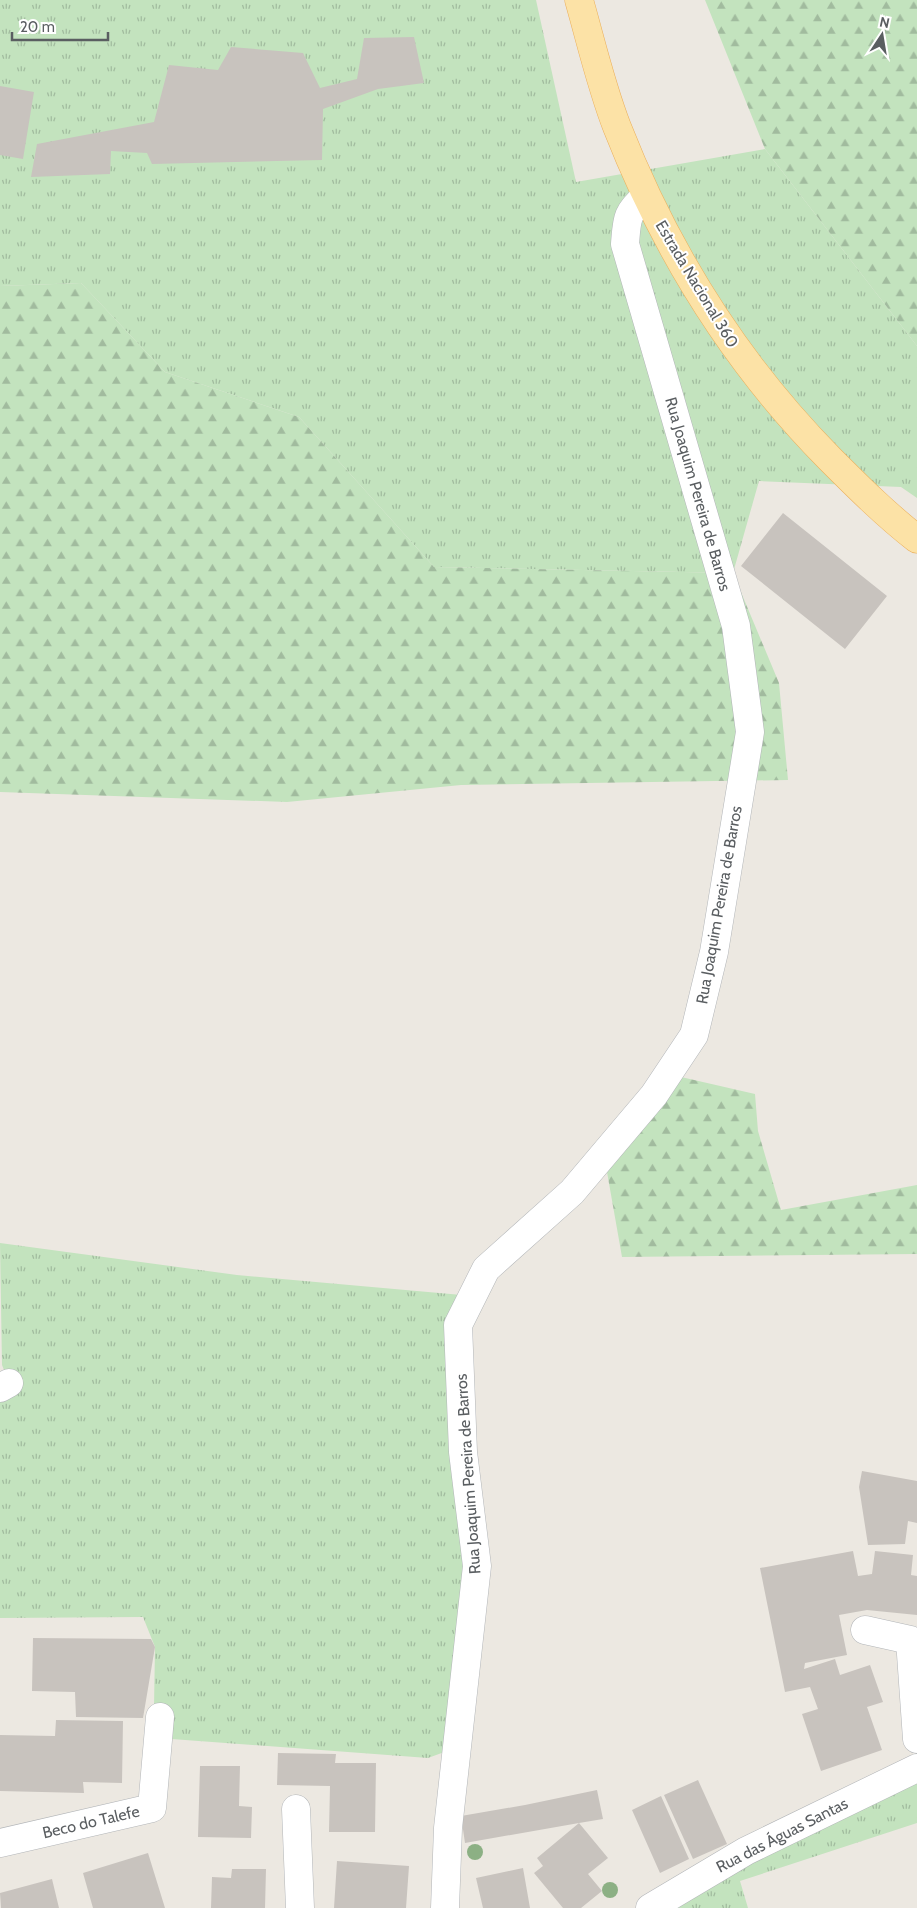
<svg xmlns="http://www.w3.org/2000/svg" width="917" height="1908" font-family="Cabin,sans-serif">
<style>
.grass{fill:url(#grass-tufts)}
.forest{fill:url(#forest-firs)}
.building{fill:#c8c3be}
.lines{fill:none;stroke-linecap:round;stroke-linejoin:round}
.minor-casing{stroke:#b2b5b8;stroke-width:29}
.major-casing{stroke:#ebaf5b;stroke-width:29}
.minor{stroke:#fff;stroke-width:28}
.major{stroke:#fce2a6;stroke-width:28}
.tree{fill:#8cb084}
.labels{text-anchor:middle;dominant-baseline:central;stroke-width:4;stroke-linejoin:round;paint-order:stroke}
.street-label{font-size:16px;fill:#5a5e61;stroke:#fff}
</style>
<defs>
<pattern id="grass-tufts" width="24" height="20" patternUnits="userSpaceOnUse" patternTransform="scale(1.25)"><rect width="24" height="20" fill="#c3e3be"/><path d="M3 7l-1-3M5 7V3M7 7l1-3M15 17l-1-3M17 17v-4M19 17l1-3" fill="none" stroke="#a1bb9e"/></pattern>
<pattern id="forest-firs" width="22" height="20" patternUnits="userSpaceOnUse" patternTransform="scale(1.25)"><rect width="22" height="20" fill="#c3e3be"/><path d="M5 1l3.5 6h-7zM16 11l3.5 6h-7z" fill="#a1bb9e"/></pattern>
</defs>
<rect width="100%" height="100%" fill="#ece8e1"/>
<path class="grass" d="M0 0H536L576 182 765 149 917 346V498L901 487 759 481 733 573 434 567 299 417 165 372 81 283 0 286Z
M0 1243 237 1275 473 1296 458 1325 477 1566 458 1747 428 1758 158 1738 154 1707 155 1647 143 1617 0 1618V1388L9 1382 2 1365Z
M917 1768V1823L740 1881 748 1908H672Z"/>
<path class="forest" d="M705 0H917V346L765 149Z
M81 283 165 372 299 417 434 567 733 573 779 683 788 780 461 785 287 802 0 792V286Z
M668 1074 755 1094 758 1131 781 1210 917 1185V1254L622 1257 604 1155Z"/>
<path class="building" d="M414 37 424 83 378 89 323 109 322 160 152 164 147 153 111 151 110 174 31 177 37 144 154 122 169 65 218 70 231 47 303 53 320 88 357 79 364 38Z
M0 86 34 92 23 159 0 155Z
M783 513 887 596 845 649 741 566Z
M862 1471 917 1481V1523L908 1521 905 1544 868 1545 859 1487Z
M853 1551 858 1576 872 1574 875 1551 913 1555 911 1575 917 1576V1615L867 1610 839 1615 847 1655 805 1663 804 1669 835 1659 840 1675 870 1665 883 1702 867 1707 882 1750 821 1771 802 1714 818 1709 810 1687 785 1692 760 1568Z
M33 1638 151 1639 155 1647 143 1718 76 1717 75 1692 32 1691Z
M56 1720 123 1721 122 1783 83 1782 84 1793 0 1791V1735L55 1736Z
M278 1753 336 1754 335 1763H376L375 1832H329L330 1786 277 1785Z
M200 1766H240L239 1806 252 1807 251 1838 198 1837Z
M698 1780 727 1844 693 1859 664 1795Z
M597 1790 603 1819 579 1823 608 1858 588 1874 602 1891 581 1908H563L534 1873 543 1866 537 1858 579 1823 465 1843 461 1816 525 1805Z
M661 1796 689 1859 660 1873 632 1810Z
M148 1853 165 1908H93L83 1873Z
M337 1861 409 1866 406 1908H334Z
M523 1868 530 1908H483L476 1878Z
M232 1869H266L265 1908H211L212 1877 231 1878Z
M52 1879 59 1908H1L0 1893Z"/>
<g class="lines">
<defs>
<path id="minor" d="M0 1388 9 1383
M865 1630 910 1640 917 1739
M296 1809 300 1908
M0 1843 152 1808 160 1717
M445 1908 448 1828 477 1566 463 1452 458 1325 486 1269 572 1192 654 1095 694 1035 714 952 750 732 736 626 625 244C627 219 626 213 646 196
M650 1908 746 1851 917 1768"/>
<path id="major" d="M579 0C591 42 601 86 617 127 666 252 736 364 830 459 858 487 886 515 917 539"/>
</defs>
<use href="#minor" class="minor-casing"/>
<use href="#major" class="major-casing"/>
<use href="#minor" class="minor"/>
<use href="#major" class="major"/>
</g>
<g class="tree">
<circle cx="475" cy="1852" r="8"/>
<circle cx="610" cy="1890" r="8"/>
</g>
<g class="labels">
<g class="street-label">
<text transform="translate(697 284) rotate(59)">Estrada Nacional 360</text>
<text transform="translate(698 494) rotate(74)">Rua Joaquim Pereira de Barros</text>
<text transform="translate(719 905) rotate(-80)">Rua Joaquim Pereira de Barros</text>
<text transform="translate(468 1474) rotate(-94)">Rua Joaquim Pereira de Barros</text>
<text transform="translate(91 1822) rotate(-13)">Beco do Talefe</text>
<text transform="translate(782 1835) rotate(-27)">Rua das Águas Santas</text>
</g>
</g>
<g transform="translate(882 35) rotate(12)" stroke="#ffffff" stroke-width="4" paint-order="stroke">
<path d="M0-4L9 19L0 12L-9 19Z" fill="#5a5e61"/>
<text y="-8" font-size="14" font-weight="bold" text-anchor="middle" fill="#5a5e61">N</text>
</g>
<path d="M12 32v8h96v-8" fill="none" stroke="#5a5e61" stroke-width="2.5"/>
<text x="20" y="32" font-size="15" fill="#5a5e61" stroke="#ffffff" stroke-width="4" paint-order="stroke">20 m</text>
</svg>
